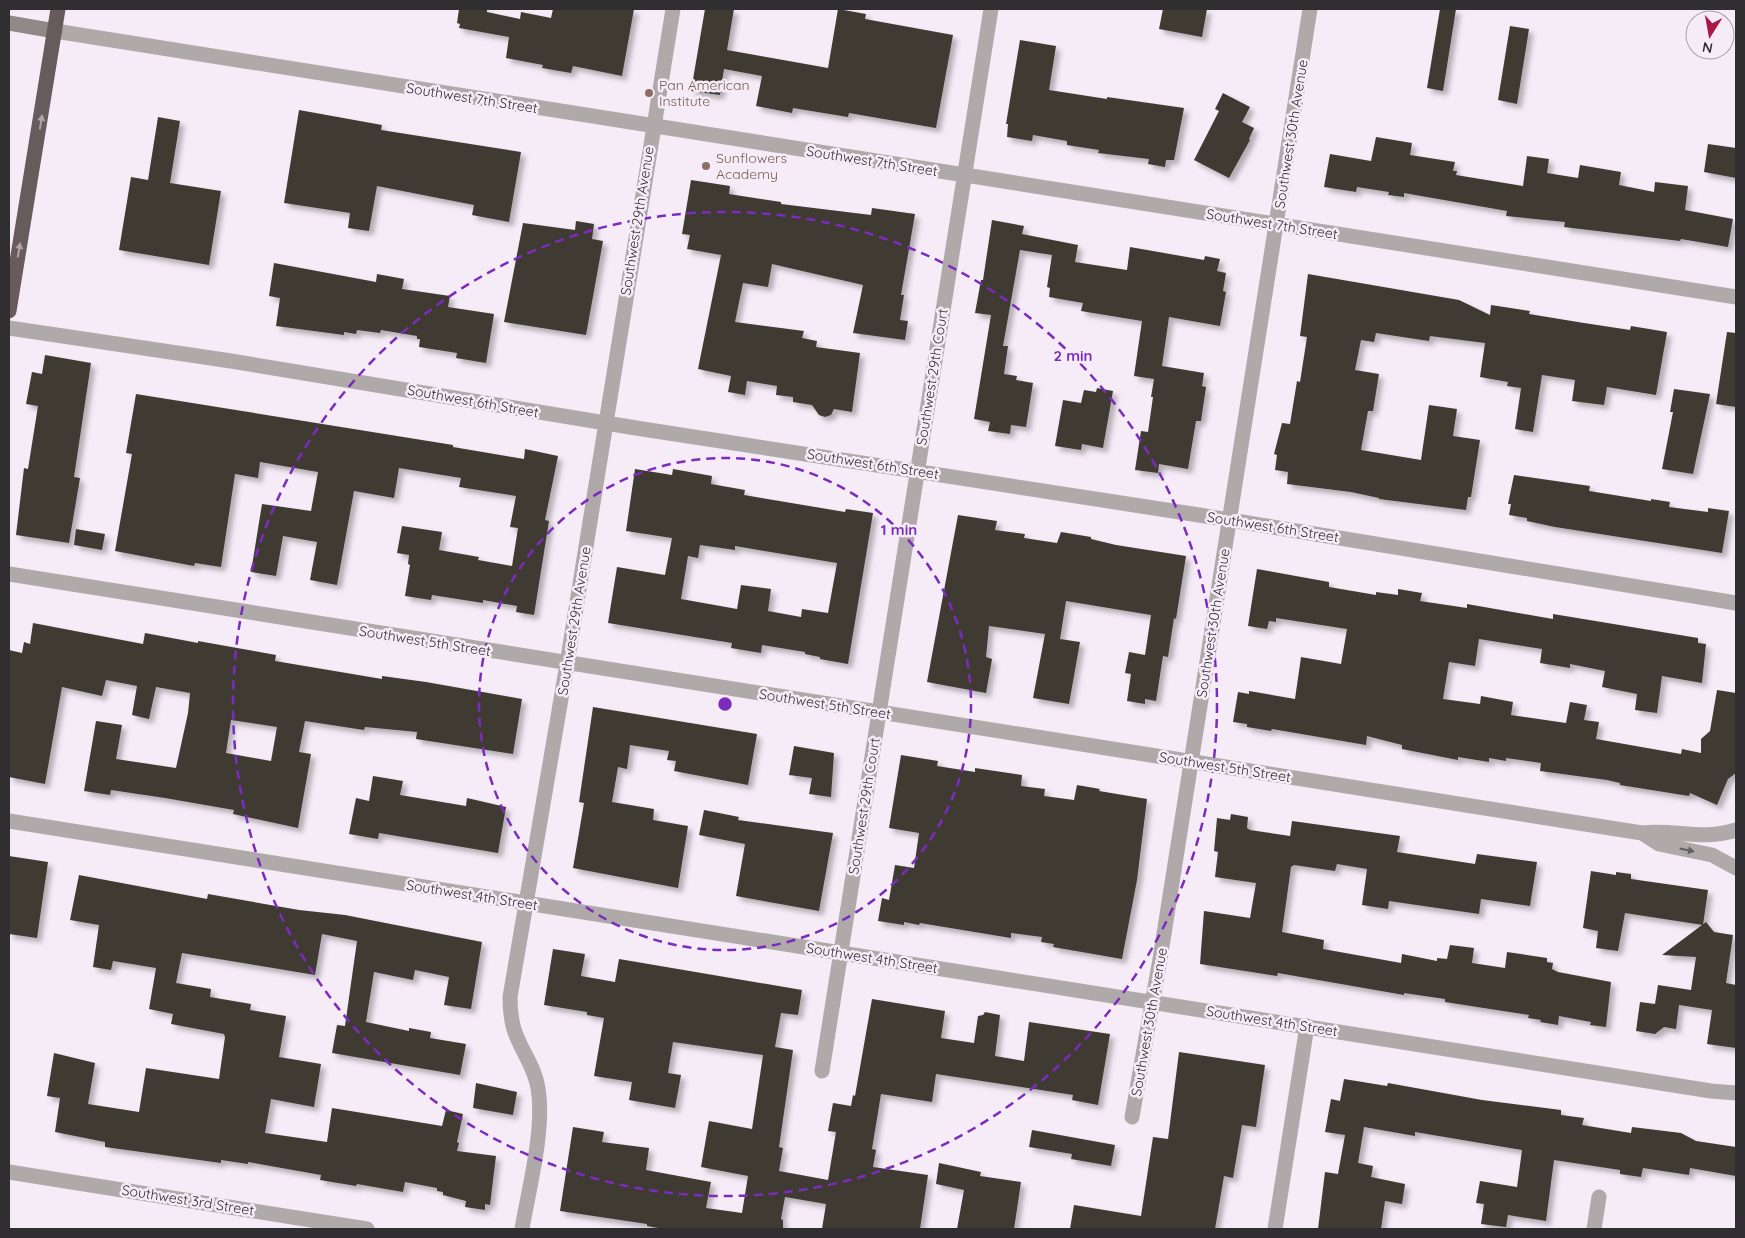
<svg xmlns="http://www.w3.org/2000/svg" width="1745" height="1238" font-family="Quicksand,sans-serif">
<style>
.building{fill:#413b32;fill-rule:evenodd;filter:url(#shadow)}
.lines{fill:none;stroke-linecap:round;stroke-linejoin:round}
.street{stroke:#b0a9a9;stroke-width:15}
.secondary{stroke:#918888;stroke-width:15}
.highway{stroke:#685b5b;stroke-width:15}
.oneway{fill:#aea4a9}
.oneway2{fill:#645f62}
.ring{fill:none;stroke:#7b2cbf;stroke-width:2.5;stroke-dasharray:9 6}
.education-dot{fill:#8d6e63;stroke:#f5ecf7;stroke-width:2}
.labels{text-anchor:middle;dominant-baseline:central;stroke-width:5;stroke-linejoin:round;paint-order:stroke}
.education-label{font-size:14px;fill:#785e54;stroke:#f5ecf7;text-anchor:start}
.street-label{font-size:14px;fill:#312e32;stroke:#f5ecf7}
.centre{fill:#7b2cbf;stroke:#f5ecf7;stroke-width:2.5}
.ring-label{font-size:15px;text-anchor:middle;font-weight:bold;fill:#7b2cbf;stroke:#f5ecf7;stroke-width:5;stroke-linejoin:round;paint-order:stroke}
</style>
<defs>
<filter id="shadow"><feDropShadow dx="4.5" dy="4.5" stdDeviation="2.5" flood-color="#0004"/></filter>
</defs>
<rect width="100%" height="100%" fill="#f5ecf7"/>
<path class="building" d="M459 9H487V12L520 19 521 12 551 18 553 9H634L622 76 573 66 571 73 542 68 543 65 506 58 509 37 459 28 460 24 457 23Z
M705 9H734L727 50 828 68 838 9 866 14 865 19 953 35 936 128 849 113 848 117 793 108 792 113 756 106 762 76 724 69 720 95 691 91Z
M1163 9H1207L1202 37 1159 29Z
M1440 9H1456L1443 91 1427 88Z
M1510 26 1529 29 1517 104 1498 100Z
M1020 40 1056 46 1049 90 1107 99V97L1184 108 1174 160H1166L1165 167 1148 164 1149 159 1098 153 1099 150 1067 145V141L1033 135 1032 141 1007 137 1008 124H1006Z
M1223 93 1250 107 1242 122 1254 128 1249 139 1250 140 1229 178 1194 160 1219 111 1215 109Z
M299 110 382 125 381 130 521 152 509 222 472 215 474 205 377 186 369 231 348 228 350 213 284 203Z
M158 117 180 121 170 183 221 191 209 265 119 250 131 177 148 180Z
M1376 137 1412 143 1410 155 1455 162 1453 171H1457L1456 175 1523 186 1527 156 1549 159 1547 173 1578 178 1580 165 1621 172 1619 185 1654 192 1655 182 1688 186 1685 210 1733 219 1728 247 1681 239 1680 241 1564 227 1565 222 1506 216 1507 211 1404 193V197L1388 195 1389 192 1357 187 1356 192 1324 187 1330 154 1371 161Z
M1708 144 1736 148V178L1704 172Z
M691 180 730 186 729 194 781 202V204L871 215 872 208 915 214 901 295H904L900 320 908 321 905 340 853 333 863 285 772 264 768 287 743 283 735 322 804 331 802 338 817 341 816 347 860 353 852 412 834 409 831 415 825 417 819 415 812 405 793 402V397L776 395 777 386 747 381 745 395 728 392 731 376 698 369 721 255 687 249 690 235 682 234Z
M992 220 1024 226 1022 234 1078 245 1075 262 1127 270 1130 247 1204 260 1205 256 1220 259 1217 271 1226 273 1223 291 1226 292 1220 326 1169 317 1162 366 1204 373 1202 386 1206 387 1201 421H1196L1188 469 1159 464 1158 473 1135 470 1141 431 1148 432 1153 397H1151L1154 379 1134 376 1142 321 1081 311 1083 303 1049 297 1050 288 1047 287 1052 255 1020 250 1003 346H1008L1004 374 1017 376 1016 380 1033 383 1026 427 1011 425 1010 434 988 431 990 422 974 419 991 315 975 313 981 280H983Z
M576 221 594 224 592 239 603 241 586 335 504 322 523 223 575 230Z
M274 263 376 282 377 274 404 279 402 289 450 296 448 307 494 314 486 363 456 358 457 353 419 347 420 339H417V336L381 330 380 333 357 330 356 334 344 332V335L276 326 280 298 269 296Z
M1308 274 1459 300 1490 315 1491 305 1530 311 1529 314 1584 323 1630 330 1631 326 1667 332 1656 395 1607 387 1604 405 1572 401 1575 380 1542 375 1533 432 1515 429 1521 388 1507 386 1508 382 1480 377 1485 343 1430 336 1429 341 1376 333 1374 342 1361 340 1355 370 1379 374 1373 411H1368L1361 450 1421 460 1429 405 1457 409 1453 436 1480 440 1471 497H1468L1466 510 1379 499V498L1351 492 1287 484 1288 472 1275 470 1277 455 1274 454 1282 423 1290 424 1297 381 1300 382 1307 337 1300 336Z
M1727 332 1736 333V407L1716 404Z
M45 355 91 363 74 477 80 478 69 543 16 535 24 468 28 469 38 406 26 404 32 372 42 374Z
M1097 388 1113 391 1103 448 1082 444 1081 450 1055 446 1063 400 1081 403 1084 390 1096 392Z
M1674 389 1710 394 1693 474 1662 469 1673 412H1670Z
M136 394 453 445V447L524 459 525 449 558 456 545 520 549 521 534 615 516 612 517 606 483 600V603L432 595 431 600 405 596 410 565 408 564 409 555 397 553 402 526 442 532 439 550 479 557 478 560 512 566 518 528 510 527 516 496 459 487 461 478 399 468 394 498 354 491 337 585 310 580 317 542 283 536 276 576 251 572 262 504 311 511 318 472 260 462 258 478 235 474 221 567 195 563 194 566 115 551 132 454 126 453Z
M635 469 672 475 673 469 712 476 711 484 745 490 744 495 845 512 846 509 873 513 848 664 820 659V657L805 654V652L762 645 761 653 731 648 732 643 608 623 617 567 665 575 672 538 626 531ZM700 545 735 550V546L837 563 828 613 802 609 801 617 768 611 771 589 741 585 737 609 681 599 688 556 698 558Z
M1514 475 1590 486 1589 491 1651 501V499L1670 502 1669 507 1708 512V508L1729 511 1722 553 1555 527 1527 521V518L1509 515 1511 504H1508Z
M958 515 997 521 995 530 1025 534 1024 538 1057 543 1061 532 1091 537V539L1116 545 1186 556 1176 619 1174 618 1168 657 1163 656 1156 701 1145 699V704L1127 701 1131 674 1125 673 1129 652 1145 655 1151 615 1066 601 1060 639 1080 642 1069 704 1033 698 1045 634 989 626 986 657 992 659 986 693 927 682Z
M76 529 105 534 102 550 74 545Z
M1257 569 1329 582V587L1376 595V592L1398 595V589L1422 593 1420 601 1467 608V604L1553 619V614L1698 638V643L1706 644 1702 683 1662 676 1657 713 1635 710 1637 694 1602 687 1605 671 1570 664V668L1540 663 1542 649 1479 639 1475 666 1449 662 1443 699 1480 704 1481 696 1513 702 1511 715 1566 723 1570 702 1587 705 1584 720 1599 722 1596 739 1681 754 1682 749 1701 753V739L1710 731 1717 690 1736 693V773L1728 779 1717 805 1690 793 1689 796 1620 785V783L1607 780 1540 771 1541 763 1506 758V761L1489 758V762L1458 757V760L1402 749V745L1367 736 1366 745 1272 729 1271 731 1247 727V724L1233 722 1238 692 1249 694V691L1295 699 1301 657 1341 664 1347 629 1276 618V622L1269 621 1267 629 1248 626Z
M33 623 143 644 145 633 198 643V641L276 655 275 661 382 679V676L426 682 522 699 513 754 416 739 417 732 365 727 364 730 305 721 299 752 311 754 298 828 233 814 234 810 165 798 111 790 110 795 84 791 96 721 122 725 116 759 176 768 188 713 190 693 156 687 149 719 132 715 137 686 106 680 102 696 62 687 45 784 9 777V650L22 653 24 642 30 644ZM231 720 277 727 271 761 226 753Z
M593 707 757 734 748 785 674 771 676 761 667 760 669 751 630 745 627 769 618 767 612 802 654 809 653 820 688 826 678 888 573 868 584 803 579 802Z
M794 746 834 753 831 797 809 794 812 778 789 775Z
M901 755 938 761 937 766 975 772V768L1022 775 1021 786 1045 789 1044 796 1074 800 1077 785 1100 789 1099 791 1147 799 1137 880 1122 959 1053 947 1054 944 1041 942 1042 937 1011 933V938L920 923 919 925 904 922V925L878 921 882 898 889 900 895 865 914 868 919 833 889 828Z
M373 776 403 781 400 795 466 806 467 798 506 807 498 853 379 833 378 839 349 834 356 798 369 801Z
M704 810 739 817 738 820 833 833 819 911 736 896 745 844 699 835Z
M1231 814 1248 817 1247 828 1250 830 1290 836 1292 821 1400 836 1397 852 1475 864 1477 854 1537 862 1530 906 1481 899 1479 914 1389 901 1388 909 1362 905 1367 869 1337 864 1335 871 1294 865 1291 867 1282 932 1324 940 1323 949 1401 963 1402 954 1437 961V958L1447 959 1450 945 1474 948 1472 963 1505 968 1507 952 1547 958V962L1553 963 1552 969 1558 972 1611 982 1606 1027 1590 1025 1591 1022 1559 1016 1558 1025 1540 1022 1541 1020 1528 1018 1529 1015 1445 1002V999L1404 993V995L1278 973 1277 976 1200 964 1204 911 1250 918 1256 883 1215 877 1218 852 1214 851 1217 818 1230 820Z
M9 856 48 862 37 938 9 934Z
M1591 871 1616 875V872L1631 874V879L1708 890 1703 925 1625 913 1618 951 1596 948 1598 931 1583 928Z
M79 875 207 899 208 894 299 910 345 915 482 942 471 1009 444 1005 449 977 415 970 413 980 374 972 366 1022 409 1031V1028L431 1032 430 1038 466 1044 460 1075 332 1053 337 1025 345 1026 357 941 322 934 315 975 182 953 176 983 211 989 210 997 251 1004 250 1010 286 1016 279 1057 321 1064 314 1107 271 1099 265 1133 327 1142 332 1108 442 1126 446 1110 463 1114 457 1142 459 1143 457 1151 496 1156 490 1205 485 1204V1210L465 1207 466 1201 443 1195V1192L437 1191V1188L405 1182 403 1192 357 1184 356 1186 320 1180 321 1175 248 1162V1164L221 1160V1163L105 1147V1142L55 1132 60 1098 47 1096 54 1053 95 1063 88 1104 139 1112 146 1068 219 1079 225 1037 224 1034 171 1024 173 1014 149 1009 156 968 113 961 111 970 93 967 99 925 70 920Z
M1706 922 1714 932 1733 935 1726 983 1736 985V1048L1707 1044 1712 1010 1679 1005 1676 1029 1664 1027 1655 1034 1636 1031 1640 1002 1655 1004 1658 985 1691 990 1696 957 1662 955Z
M553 949 585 954 581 976 615 982 619 959 802 990 798 1015 781 1013 775 1047 793 1050 779 1147 783 1148 779 1171 828 1180 836 1132 828 1131 833 1103 851 1106 853 1095 855 1096 872 999 945 1011 941 1038 974 1043 978 1016 983 1015 985 1012 1000 1015 995 1056 1024 1061 1029 1022 1110 1034 1098 1105 1072 1100 1073 1095 936 1074 932 1102 881 1094 872 1149 876 1150 873 1167 928 1175 920 1229H822L826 1204 785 1197 781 1219 783 1220V1229H664L647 1226V1224L560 1211 573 1127 604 1132 602 1142 649 1148 646 1170 711 1182 706 1208 742 1213 748 1176 701 1167 709 1121 752 1129 763 1055 673 1042 668 1073 681 1075 675 1108 629 1100 632 1082 594 1076 604 1018 587 1015V1012L544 1005Z
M1179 1052 1265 1065 1256 1127 1242 1125 1233 1178 1224 1176 1215 1229H1070L1074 1205 1141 1216 1153 1137 1168 1139Z
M1344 1079 1387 1086 1388 1083 1482 1100 1561 1110V1115L1584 1118 1582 1125 1631 1133 1632 1127 1681 1133 1696 1141 1736 1147V1176L1690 1168 1689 1175 1643 1168 1641 1177 1620 1174V1170L1554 1160 1546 1221 1508 1215 1506 1227 1481 1224 1484 1204 1476 1203 1480 1181 1517 1187 1522 1150 1415 1132V1136L1364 1127 1358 1163 1373 1166 1371 1177 1405 1184 1402 1204 1385 1201 1381 1229H1318L1325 1172 1338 1174 1345 1135 1325 1132 1331 1099 1340 1101Z
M476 1083 517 1092 513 1115 473 1108Z
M1032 1130 1115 1145 1111 1166 1071 1159 1072 1154 1029 1147Z
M939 1163 981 1172 980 1176 1021 1182 1014 1229H957L964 1190 936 1184Z"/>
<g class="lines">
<path class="street" d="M55 31 1736 297
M9 328 231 361 636 428 1199 515 1736 603
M9 574 1642 833C1676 829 1702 841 1736 830
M9 821 1711 1091 1736 1093
M1642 833 1659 844 1712 855 1736 868
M822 1071 991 9
M1132 1117 1160 959 1310 9
M9 1172 367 1229
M522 1229C529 1187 545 1129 538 1088 535 1068 523 1053 516 1035 511 1023 510 1010 510 997L567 664 673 9
M1275 1229 1307 1026
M1594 1229 1599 1197"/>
<path class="secondary" d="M9 23 55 31"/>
<path class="highway" d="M9 311 58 9"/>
</g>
<defs><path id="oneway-solid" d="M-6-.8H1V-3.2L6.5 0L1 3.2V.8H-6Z" transform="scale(1.25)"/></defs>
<g class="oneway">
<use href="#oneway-solid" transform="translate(41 122) rotate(-81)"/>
<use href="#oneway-solid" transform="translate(19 250) rotate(-80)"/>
</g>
<use class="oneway2" href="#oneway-solid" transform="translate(1687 850) rotate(12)"/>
<g class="ring">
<circle cx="725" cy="704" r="246"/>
<circle cx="725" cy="704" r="492"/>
</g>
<g class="education-dot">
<circle cx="649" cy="93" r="5"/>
<circle cx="706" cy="166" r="5"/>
</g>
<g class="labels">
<g class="education-label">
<text x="659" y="85">Pan American<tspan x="659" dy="16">Institute</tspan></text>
<text x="716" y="158">Sunflowers<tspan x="716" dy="16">Academy</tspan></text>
</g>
<g class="street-label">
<text transform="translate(472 98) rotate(9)">Southwest 7th Street</text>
<text transform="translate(1291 134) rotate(-81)">Southwest 30th Avenue</text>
<text transform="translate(872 161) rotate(9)">Southwest 7th Street</text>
<text transform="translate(637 221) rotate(-81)">Southwest 29th Avenue</text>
<text transform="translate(1272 224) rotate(9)">Southwest 7th Street</text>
<text transform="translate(932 377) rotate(-81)">Southwest 29th Court</text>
<text transform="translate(473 401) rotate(10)">Southwest 6th Street</text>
<text transform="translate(873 464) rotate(9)">Southwest 6th Street</text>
<text transform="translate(1273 527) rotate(9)">Southwest 6th Street</text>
<text transform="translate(574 621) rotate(-81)">Southwest 29th Avenue</text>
<text transform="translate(1213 623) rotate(-81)">Southwest 30th Avenue</text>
<text transform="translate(425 641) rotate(9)">Southwest 5th Street</text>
<text transform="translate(825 704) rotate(9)">Southwest 5th Street</text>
<text transform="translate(1225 767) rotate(9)">Southwest 5th Street</text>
<text transform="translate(864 806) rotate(-81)">Southwest 29th Court</text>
<text transform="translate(472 895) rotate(9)">Southwest 4th Street</text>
<text transform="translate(872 958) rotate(9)">Southwest 4th Street</text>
<text transform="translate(1272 1021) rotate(9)">Southwest 4th Street</text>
<text transform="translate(1149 1022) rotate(-80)">Southwest 30th Avenue</text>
<text transform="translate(188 1200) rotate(9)">Southwest 3rd Street</text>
</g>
</g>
<circle cx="725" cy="704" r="8" class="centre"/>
<g class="ring-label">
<text x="1073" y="361">2 min</text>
<text x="899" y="535">1 min</text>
</g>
<rect width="1745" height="1238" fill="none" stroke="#312e32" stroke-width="20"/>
<g transform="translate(1710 35) rotate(191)"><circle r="24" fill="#f5ecf7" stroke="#a7a0a8"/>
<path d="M0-4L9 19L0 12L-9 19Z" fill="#ac1845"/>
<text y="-8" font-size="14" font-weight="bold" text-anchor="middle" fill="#312e32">N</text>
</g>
</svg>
